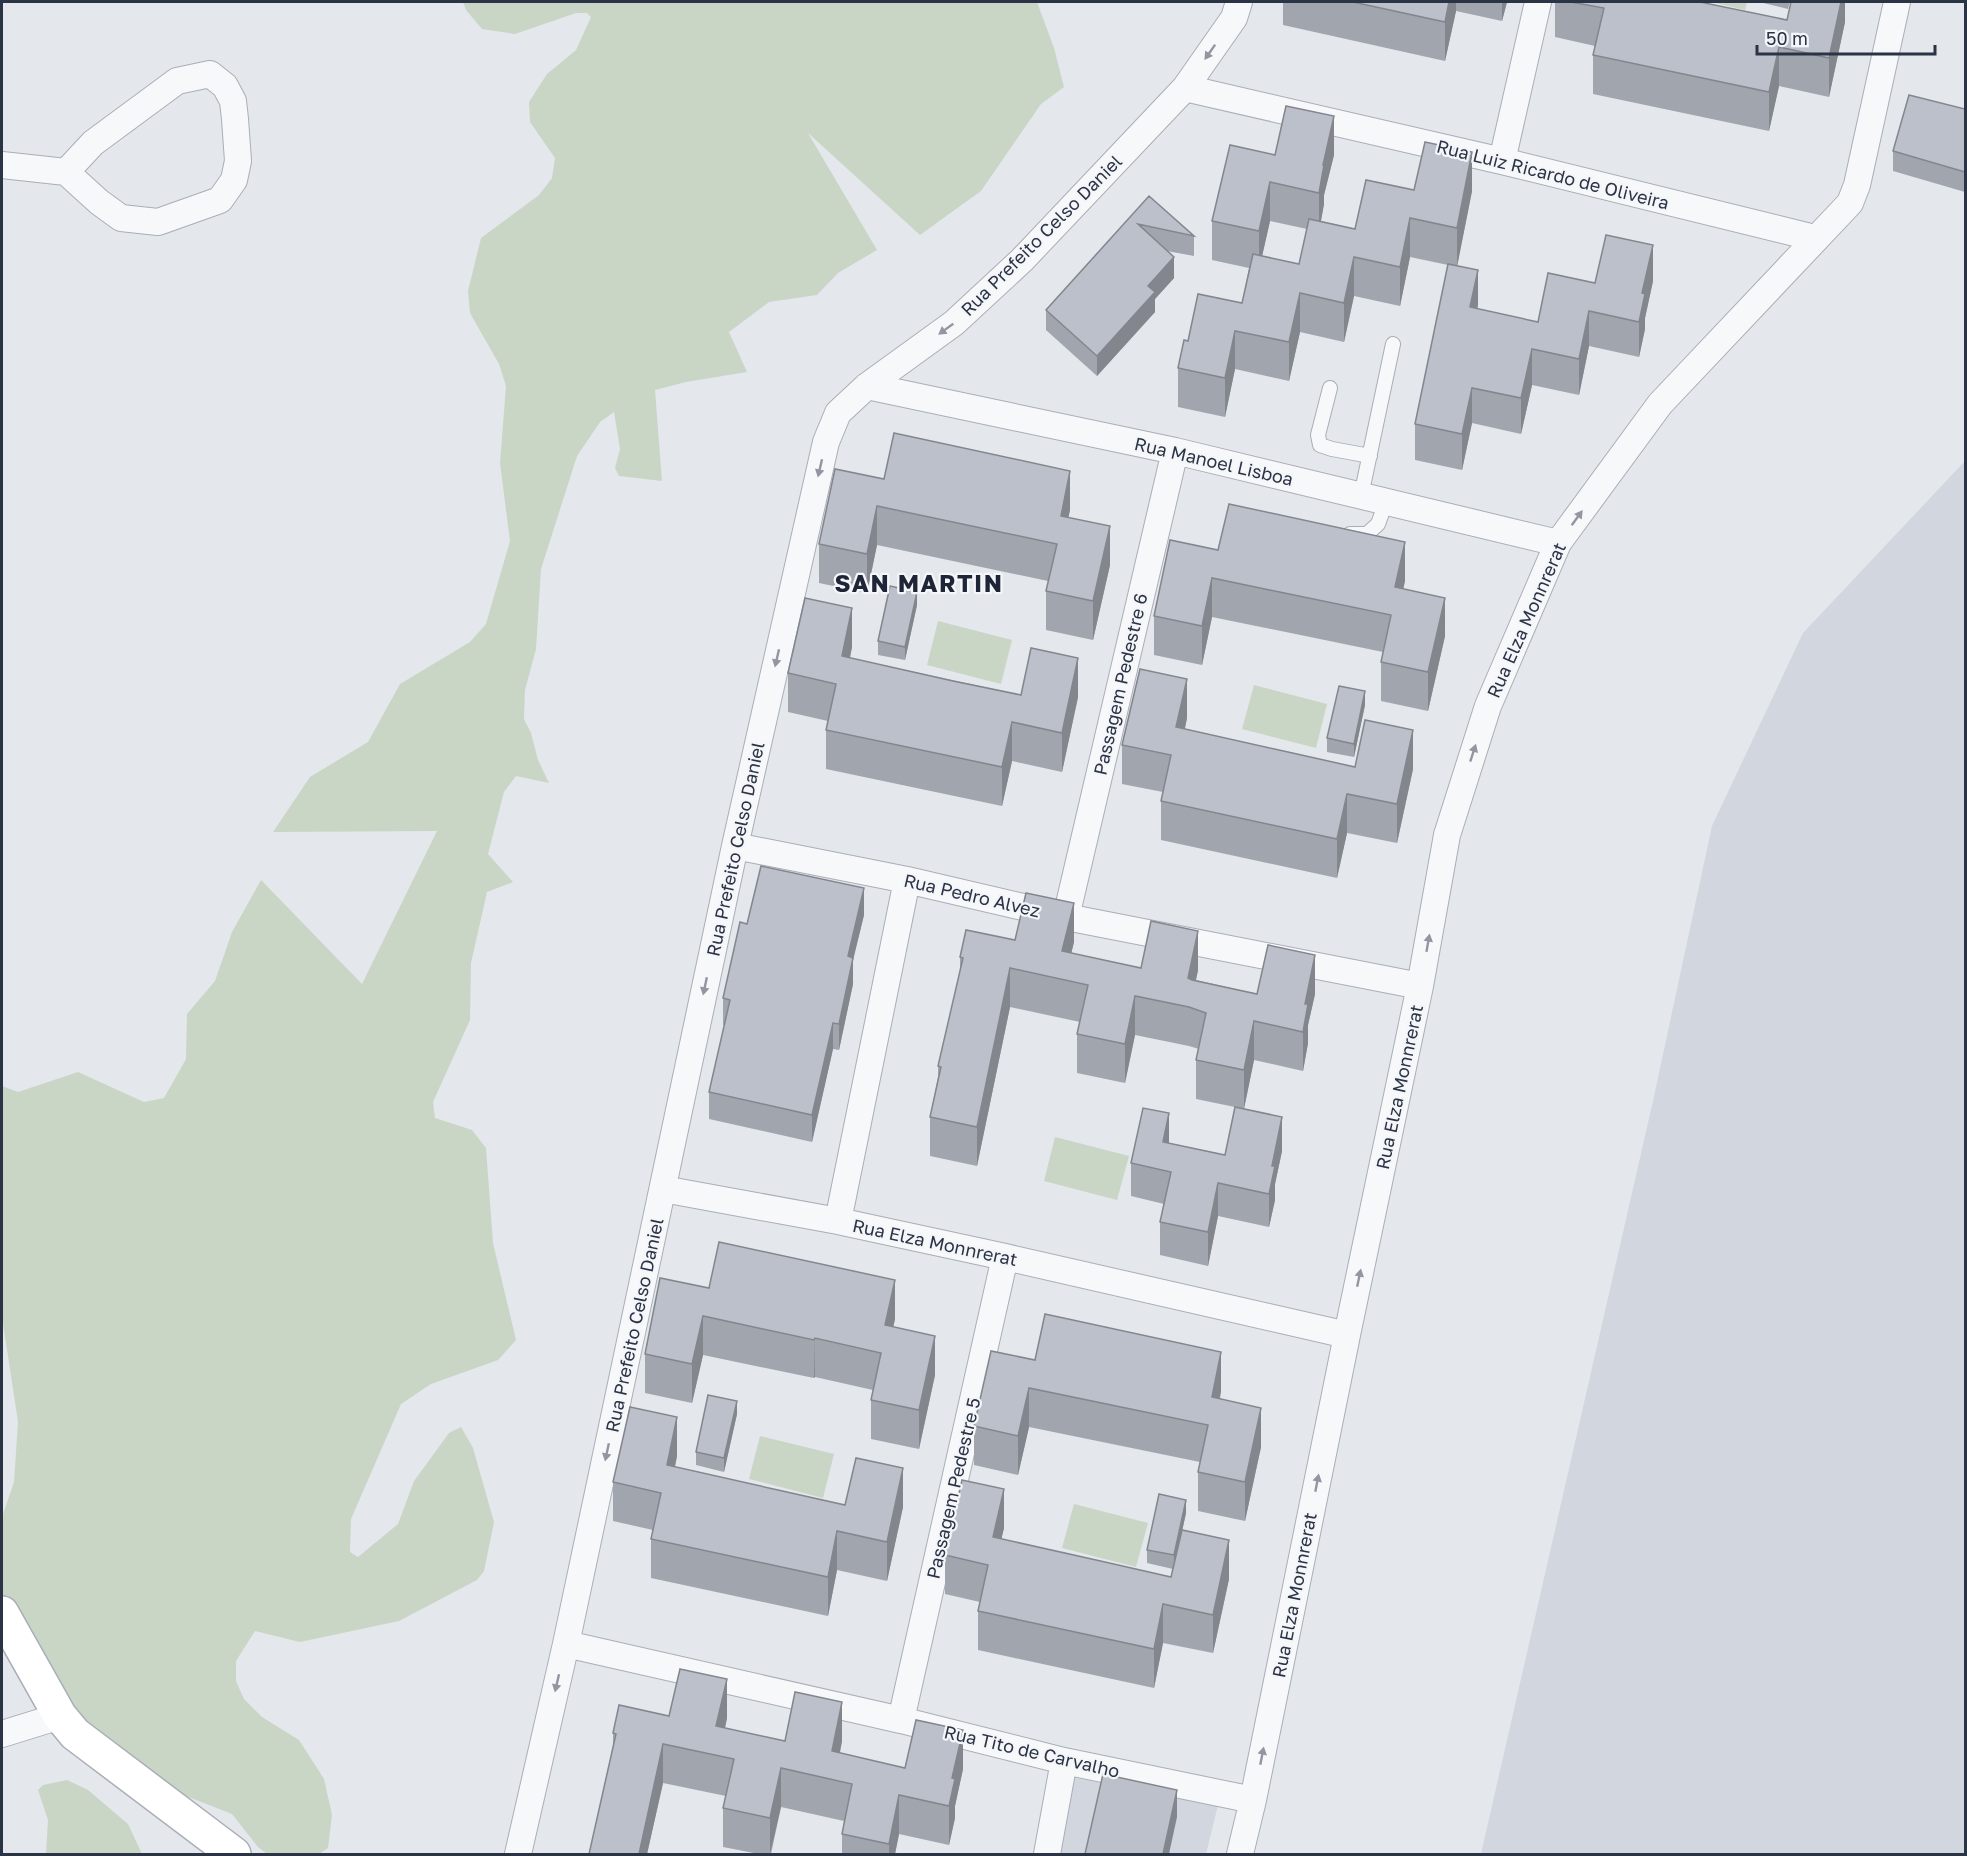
<svg xmlns="http://www.w3.org/2000/svg" width="1967" height="1856" font-family="'Golos Text',sans-serif">
<style>
.built{fill:#d2d6de}
.green{fill:#c9d6c5}
.lines{fill:none;stroke-linecap:round;stroke-linejoin:round}
.lane-casing{stroke:#a9aeb7;stroke-width:16}
.street-casing{stroke:#a9aeb7;stroke-width:28}
.secondary-casing{stroke:#a9aeb7;stroke-width:36}
.lane{stroke:#f7f8fa;stroke-width:14}
.street{stroke:#f7f8fa;stroke-width:26}
.secondary{stroke:#fff;stroke-width:33}
.wall{fill:#a1a5ae;fill-rule:evenodd}
.shaded-wall{fill:#83868d}
.building{fill:#bbc0ca;stroke:#83868d;stroke-width:1.5}
.oneway{fill:#9196a0}
.labels{text-anchor:middle;dominant-baseline:central;stroke-width:4.5;stroke-linejoin:round;paint-order:stroke}
.street-label{font-size:18px;fill:#2b3445;stroke:#f4f6f9}
.district-label{font-size:24px;font-weight:bold;letter-spacing:1.5px;fill:#1d2536;stroke:#f4f6f9}
</style>
<rect width="100%" height="100%" fill="#e4e7ec"/>
<path class="built" d="M1965 461V1854H1481L1653 1101 1712 826 1803 633Z
M1070 1777 1218 1805 1206 1854H1055Z"/>
<path class="green" d="M463 2H1037L1054 48 1064 87 1041 104 981 191 920 235 808 133 877 250 838 273 817 295 769 302 729 332 747 372 686 382 655 390 662 481 619 476 615 468 620 449 614 412 600 422 577 456 541 569 536 649 525 690 524 719 531 733 538 760 549 783 516 776 504 792 488 854 513 882 487 892 471 963 470 1020 433 1102 435 1118 472 1130 486 1148 493 1243 516 1340 498 1360 431 1384 401 1404 351 1519 350 1552 358 1557 398 1524 414 1481 449 1433 461 1427 473 1448 494 1522 484 1571 477 1580 399 1621 300 1642 255 1631 236 1661V1681L244 1699 262 1717 299 1740 324 1779 332 1815 328 1848 319 1854H267L258 1847 232 1814 186 1796 122 1759 66 1707 2 1616V1517L14 1482 18 1422 2 1317V1086L18 1092 78 1072 144 1102 164 1098 186 1059 187 1014 215 981 232 932 261 880 362 984 437 831 273 832 310 777 368 742 400 684 470 642 486 624 510 541 500 463 506 386 499 364 470 313 468 291 481 238 539 195 552 178 555 158 530 122 529 102 547 74 576 50 591 17 587 13H576L515 34 482 29 466 10Z
M1711 2H1747L1745 10Z
M938 621 1012 640 1001 684 927 665Z
M1254 685 1327 704 1316 748 1242 729Z
M1055 1137 1129 1156 1117 1200 1044 1181Z
M760 1436 834 1454 823 1498 749 1479Z
M1074 1504 1148 1523 1136 1567 1062 1548Z
M67 1780 88 1790 128 1824 142 1854H46L48 1820 38 1790 43 1785Z"/>
<g class="lines">
<defs>
<path id="lane" d="M1330 388 1318 435 1320 445 1332 449 1370 456
M1361 496 1393 344
M1350 534H1367L1378 524 1386 502"/>
<path id="street" d="M1185 88 1502 161 1815 238
M1502 161 1538 2
M2 165 66 172 99 202 121 218 158 222 220 200 234 180 238 161 235 119 233 101 225 86 210 74 177 81 93 143 66 172
M867 386 1175 451 1558 543
M735 846 907 880 1066 917 1420 986
M1066 917 1175 451
M663 1189 838 1221 1005 1257 1347 1335
M838 1221 907 880
M566 1644 901 1720 1064 1761 1253 1800
M901 1720 1005 1257
M2 1734 60 1716
M518 1854 566 1644 735 846 826 442 838 413 867 386 954 323 1022 260 1185 88 1234 18 1239 2
M1047 1854 1064 1761
M1240 1854 1253 1800 1347 1335 1420 986 1447 835 1488 706 1558 543 1660 404 1850 203 1857 185 1897 2"/>
<path id="secondary" d="M2 1613 60 1716 75 1734 234 1854"/>
</defs>
<use href="#lane" class="lane-casing"/>
<use href="#street" class="street-casing"/>
<use href="#secondary" class="secondary-casing"/>
<use href="#lane" class="lane"/>
<use href="#street" class="street"/>
<use href="#secondary" class="secondary"/>
</g>
<path class="wall" d="M1283 2H1507L1502 21 1456 11 1445 61 1283 25Z
M1555 2H1700L1787 20 1845 2V22L1829 97 1779 86 1769 131 1593 94V55L1595 46 1555 37Z
M1759 2H1790L1788 9Z
M1965 109V192L1893 171V151Z
M1275 155H1334L1324 195V204L1321 221 1355 229 1414 190 1472 191 1457 266 1478 305 1477 309 1538 322 1595 283 1653 281 1645 318V329L1639 357 1589 346 1579 395 1532 385 1521 434 1472 423 1462 470 1415 460V424L1448 265 1410 257 1400 306 1354 296 1344 342 1300 332 1289 381 1235 369 1225 417 1178 407V368L1188 341 1242 303 1249 268 1212 260V221ZM1270 221 1307 229 1299 264 1262 256Z
M1149 196 1194 236V256L1167 251 1174 278 1155 299V312L1097 376 1046 330V310Z
M884 479 1070 510 1068 517 1110 565 1093 640 1046 630V591L1048 581 877 545 867 593 819 583V544Z
M1218 550 1405 581 1403 589 1445 636 1428 711 1381 701V662L1383 652 1212 617 1202 665 1154 655V616Z
M917 605 905 660 878 655V641Z
M852 647 850 658 1021 695 1078 697 1062 772 1012 761 1002 806 826 769V730L828 721 788 712V673Z
M1365 705 1354 757 1327 752V738Z
M1187 718 1185 729 1355 767 1413 769 1397 843 1347 833 1337 878 1161 840V801L1163 792 1122 784V745Z
M864 915 853 960V984L839 1050 833 1049 812 1142 709 1119V1092L725 1025H723V998L747 924Z
M1015 940 1074 942 1071 953 1141 968 1198 970 1196 980 1257 994H1315L1308 1025V1043L1303 1071 1254 1060 1244 1108 1282 1151 1275 1184V1200L1269 1227 1218 1216 1208 1266 1160 1255V1222L1164 1204 1131 1196V1163L1169 1143 1225 1155 1235 1107 1196 1099V1060L1199 1049 1189 1046 1135 1035 1125 1083 1077 1073V1034L1080 1022 1010 1007 977 1166 930 1156V1117L938 1077V1066L960 971V957Z
M709 1288 895 1319 893 1327 935 1375 919 1449 871 1439V1400L873 1390 815 1377 814 1378 703 1355 692 1403 645 1393V1354Z
M1035 1360 1221 1391 1220 1399 1261 1447 1245 1521 1198 1511V1472L1200 1462 1029 1427 1018 1475 974 1465V1426Z
M737 1414 724 1472 696 1465V1452Z
M677 1456 675 1467 778 1490 845 1505 903 1507 887 1581 837 1570 828 1616 651 1578V1539L653 1530 613 1521V1482Z
M1186 1513 1182 1531 1229 1579 1213 1653 1163 1643 1154 1688 978 1650V1611L980 1602 945 1594V1555L1004 1528 1001 1539 1171 1577 1173 1569 1147 1563V1550Z
M669 1716 727 1718 725 1728 785 1741H842L840 1753 905 1768 963 1769 955 1806V1818L949 1845 899 1834 895 1854H842V1834L844 1821 781 1807 771 1854H759L723 1847V1808L726 1796 663 1783 647 1854H589L613 1746V1733Z"/>
<path class="shaded-wall" d="M1449 2H1456V11L1445 61V22Z
M1502 2H1507L1502 21Z
M1841 2H1845V22L1829 97V58Z
M1779 47V86L1769 131V92Z
M1334 116V155L1324 195V204L1319 231V193L1323 165Z
M1472 152V191L1457 267V228Z
M1270 182V221L1259 270V231Z
M1410 218V257L1400 306V267Z
M1653 245V281L1645 318V329L1639 357V322L1642 293Z
M1174 257V278L1155 299V312L1097 376V356L1148 286Z
M1354 257V296L1344 342V303Z
M1478 270V305L1470 343V307Z
M1300 293V332L1289 381V342Z
M1589 311V346L1579 395V359Z
M1235 331V369L1225 417V378Z
M1532 349V385L1521 434V398Z
M1472 388V423L1462 470V434Z
M1070 471V510L1061 555V516Z
M877 506V545L867 593V554Z
M1110 526V565L1093 640V601Z
M1405 542V581L1395 626V587Z
M1212 578V617L1202 665V626Z
M917 592V605L905 660V647Z
M1445 598V636L1428 711V672Z
M852 608V647L842 695V656Z
M1078 658V697L1062 772V733Z
M1187 679V718L1176 766V727Z
M1365 691V705L1354 757V744Z
M1012 722V761L1002 806V767Z
M1413 730V769L1397 843V804Z
M1347 794V833L1337 878V839Z
M864 888V915L853 960V984L839 1050V1024L848 956Z
M1074 903V942L1065 980 1062 951Z
M1198 931V970L1190 1008 1188 978Z
M1315 955V994L1308 1025V1043L1303 1071V1032L1305 1004Z
M1010 968V1007L977 1166V1127Z
M1135 996V1035L1125 1083V1044Z
M1254 1021V1060L1244 1109V1070Z
M833 1023V1049L812 1142V1115Z
M1169 1113V1147L1163 1142Z
M1282 1117V1151L1275 1184V1200L1269 1227V1194L1272 1166Z
M1218 1183V1216L1208 1266V1232Z
M895 1280V1319L885 1364V1325Z
M703 1316V1355L692 1403V1364Z
M935 1336V1375L919 1449V1410Z
M815 1338V1377L814 1378Z
M1221 1352V1391L1212 1436V1397Z
M1029 1388V1427L1018 1475V1436Z
M737 1401V1414L724 1472V1458Z
M1261 1408V1447L1245 1521V1482Z
M677 1417V1456L667 1504V1465Z
M903 1468V1507L887 1581V1542Z
M1004 1489V1528L993 1576V1537Z
M1186 1500V1513L1174 1569V1555Z
M837 1531V1570L828 1616V1577Z
M1229 1540V1579L1213 1653V1615Z
M1163 1604V1643L1154 1688V1649Z
M727 1679V1718L719 1755 716 1726Z
M842 1702V1741L834 1780 832 1751Z
M963 1730V1769L955 1806V1818L949 1845V1806L952 1778Z
M663 1744V1783L647 1854H639Z
M781 1768V1807L770 1854V1818Z
M1177 1790V1817L1169 1854H1163Z
M899 1795V1834L895 1854H889V1844Z"/>
<path class="building" d="M1353 2H1449L1445 22Z
M1571 2H1700L1787 20 1791 2H1841L1829 58 1779 47 1769 92 1593 55 1604 8Z
M1909 95 1965 109V172L1893 151Z
M1286 106 1334 116 1323 165H1324L1319 193 1270 182 1259 231 1212 221 1230 145 1275 155Z
M1425 142 1472 152 1457 228 1410 218 1400 267 1354 257 1344 303 1300 293 1289 342 1235 331 1225 378 1178 368 1184 340 1188 341 1198 294 1242 303 1253 254 1299 264 1309 219 1355 229 1366 180 1414 190Z
M1149 196 1194 236 1138 224 1174 257 1148 286 1155 292 1097 356 1046 310Z
M1606 235 1653 245 1642 293 1645 294 1639 322 1589 311 1579 359 1532 349 1521 398 1472 388 1462 434 1415 424 1448 264 1478 270 1470 307 1538 322 1548 273 1595 283Z
M894 433 1070 471 1061 516 1110 526 1093 601 1046 591 1057 544 877 506 867 554 819 544 835 469 884 479Z
M1229 504 1405 542 1395 587 1445 598 1428 672 1381 662 1391 615 1212 578 1202 626 1154 616 1170 540 1218 550Z
M890 586 917 592 905 647 878 641Z
M805 598 852 608 842 656 953 681 1021 695 1031 648 1078 658 1062 733 1012 722 1002 767 826 730 836 684 788 673Z
M1140 669 1187 679 1176 727 1288 752 1355 767 1365 720 1413 730 1397 804 1347 794 1337 839 1161 801 1171 755 1122 745Z
M1339 686 1365 691 1354 744 1327 738Z
M761 866 864 888 848 956 853 958 839 1024 833 1023 812 1115 709 1092 730 1000 723 998 740 922 747 924Z
M1026 893 1074 903 1062 951 1141 968 1151 921 1198 931 1188 978 1192 980 1257 994 1268 945 1315 955 1305 1004H1308L1303 1032 1254 1021 1244 1070 1196 1060 1206 1013 1189 1007 1135 996 1125 1044 1077 1034 1088 985 1010 968 977 1127 930 1117 941 1067 938 1066 963 958 960 957 966 930 1015 940Z
M1235 1107 1282 1117 1272 1166H1275L1269 1194 1218 1183 1208 1232 1160 1222 1171 1172 1131 1163 1143 1108 1169 1113 1163 1142 1225 1155Z
M719 1242 895 1280 885 1325 935 1336 919 1410 871 1400 881 1353 815 1338 814 1340 703 1316 692 1364 645 1354 660 1278 709 1288Z
M1045 1314 1221 1352 1212 1397 1261 1408 1245 1482 1198 1472 1208 1425 1029 1388 1018 1436 974 1426 991 1351 1035 1360Z
M708 1395 737 1401 724 1458 696 1452Z
M630 1407 677 1417 667 1465 778 1490 845 1505 856 1458 903 1468 887 1542 837 1531 828 1577 651 1539 661 1493 613 1482Z
M962 1480 1004 1489 993 1537 1105 1562 1171 1577 1182 1530 1229 1540 1213 1615 1163 1604 1154 1649 978 1611 988 1565 945 1555Z
M1159 1494 1186 1500 1174 1555 1147 1550Z
M680 1669 727 1679 716 1726 785 1741 795 1692 842 1702 832 1751 905 1768 916 1720 963 1730 952 1778 955 1779 949 1806 899 1795 889 1844 842 1834 852 1784 781 1768 770 1818 723 1808 734 1759 663 1744 639 1854H589L616 1734 613 1733 619 1705 669 1716Z
M1103 1774 1177 1790 1163 1854H1085Z"/>
<defs><path id="oneway-solid" d="M-6-.8H1V-3.2L6.5 0L1 3.2V.8H-6Z" transform="scale(1.5)"/></defs>
<g class="oneway">
<use href="#oneway-solid" transform="translate(1210 52) rotate(125)"/>
<use href="#oneway-solid" transform="translate(946 329) rotate(144)"/>
<use href="#oneway-solid" transform="translate(820 468) rotate(103)"/>
<use href="#oneway-solid" transform="translate(1577 518) rotate(-54)"/>
<use href="#oneway-solid" transform="translate(777 658) rotate(103)"/>
<use href="#oneway-solid" transform="translate(1473 753) rotate(-72)"/>
<use href="#oneway-solid" transform="translate(1428 943) rotate(-80)"/>
<use href="#oneway-solid" transform="translate(705 986) rotate(102)"/>
<use href="#oneway-solid" transform="translate(1359 1278) rotate(-78)"/>
<use href="#oneway-solid" transform="translate(607 1452) rotate(102)"/>
<use href="#oneway-solid" transform="translate(1317 1483) rotate(-79)"/>
<use href="#oneway-solid" transform="translate(557 1683) rotate(103)"/>
<use href="#oneway-solid" transform="translate(1262 1756) rotate(-79)"/>
</g>
<g class="labels">
<g class="street-label">
<text transform="translate(1553 174) rotate(14)">Rua Luiz Ricardo de Oliveira</text>
<text transform="translate(1041 235) rotate(-45)">Rua Prefeito Celso Daniel</text>
<text transform="translate(1214 461) rotate(13)">Rua Manoel Lisboa</text>
<text transform="translate(1526 620) rotate(-66)">Rua Elza Monnrerat</text>
<text transform="translate(1120 684) rotate(-77)">Passagem Pedestre 6</text>
<text transform="translate(735 849) rotate(-78)">Rua Prefeito Celso Daniel</text>
<text transform="translate(972 895) rotate(13)">Rua Pedro Alvez</text>
<text transform="translate(1399 1087) rotate(-78)">Rua Elza Monnrerat</text>
<text transform="translate(935 1242) rotate(12)">Rua Elza Monnrerat</text>
<text transform="translate(634 1325) rotate(-78)">Rua Prefeito Celso Daniel</text>
<text transform="translate(953 1488) rotate(-77)">Passagem Pedestre 5</text>
<text transform="translate(1294 1595) rotate(-79)">Rua Elza Monnrerat</text>
<text transform="translate(1032 1751) rotate(13)">Rua Tito de Carvalho</text>
</g>
<g class="district-label">
<text x="919" y="582">SAN MARTIN</text>
</g>
</g>
<rect width="1967" height="1856" fill="none" stroke="#2b3445" stroke-width="6"/>
<path d="M1757 45v9h178v-9" fill="none" stroke="#2b3445" stroke-width="3"/>
<text x="1766" y="45" font-size="18" fill="#2b3445" stroke="#f4f6f9" stroke-width="4.5" paint-order="stroke">50 m</text>
</svg>
